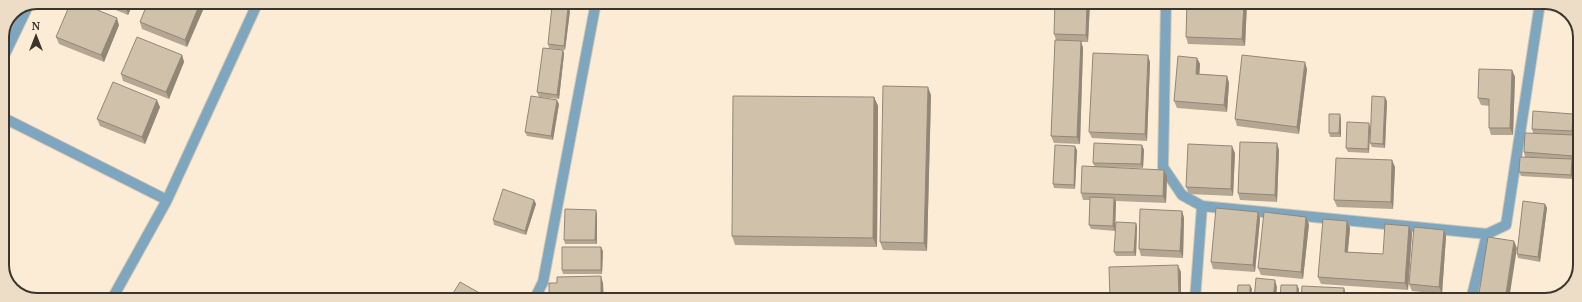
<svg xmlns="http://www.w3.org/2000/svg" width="1582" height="302" font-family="'PT Serif',serif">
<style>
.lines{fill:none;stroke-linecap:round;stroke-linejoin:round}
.street-casing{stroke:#d5c7b3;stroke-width:12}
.street{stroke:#7ea7bf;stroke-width:10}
.wall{fill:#b3a692}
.shaded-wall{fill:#928777}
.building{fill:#d0c1aa;stroke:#928777}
.rim{fill:none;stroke:#3b352c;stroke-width:2}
</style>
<rect width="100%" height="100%" fill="#fcecd5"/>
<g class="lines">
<defs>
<path id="street" d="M1166 2 1163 167 1182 195 1202 206 1195 300
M2 60 28 6
M2 117 167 200
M1202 206 1487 234
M112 299 167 200 258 2
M534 300 543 282 596 2
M1471 300 1487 234 1506 225 1540 3"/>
</defs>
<use href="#street" class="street-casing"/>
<use href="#street" class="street"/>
</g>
<path class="wall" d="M96 2H134L128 15Z
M876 2H899V3Z
M952 2H984L983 9 953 8Z
M1090 2 1088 42H1081L1083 48 1080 144 1054 143 1051 136 1056 40 1054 34Z
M1187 2 1247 3 1245 46 1188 44 1186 37Z
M1376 3H1434V9L1378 7Z
M203 10 187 47 142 29 140 22Z
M570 11 565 50 549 48 548 44Z
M119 25 104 62 59 44 56 37Z
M563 50 564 54 559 99 539 97 537 92Z
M182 55 184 62 169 99 123 81 121 74Z
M1197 58 1200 64 1199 74 1227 76 1229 83 1227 112 1177 108 1174 101Z
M1150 62 1147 141 1092 138 1089 132Z
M1307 69 1299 134 1237 126 1235 119Z
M1512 70 1515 77 1513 135H1491L1489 128V106L1481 105 1478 98Z
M931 95 927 251 883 250 880 242Z
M874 97 878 106 877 247 735 245 732 236Z
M1387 101 1385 148 1372 147 1370 143Z
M559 104 553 140 527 136 525 132Z
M160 107 145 144 100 126 97 119Z
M1575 118 1574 135 1575 139 1574 160H1572L1574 164 1573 179 1521 176 1519 172 1550 158 1525 157 1524 152 1533 133 1532 129Z
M1341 119V137H1330L1329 133Z
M1370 127 1369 153 1348 152 1346 148Z
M1142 145 1144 150 1143 168 1095 167 1093 163Z
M1077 150 1075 189 1054 188 1053 184Z
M1279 150 1277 202 1240 200 1238 193Z
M1580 150V174H1575L1574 170Z
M1235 153 1233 196 1189 194 1186 187Z
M1395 167 1393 209 1337 207 1334 200Z
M1164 170 1167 176 1166 203 1116 201 1115 231 1091 229 1089 225 1090 200H1083L1081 193Z
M534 200 536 204 526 235 494 225 493 220Z
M1545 204 1547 208 1540 262 1518 258 1517 254Z
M1182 211 1184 218 1183 258 1141 256 1139 249Z
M1258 212 1260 219 1255 272 1213 269 1211 262Z
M597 214V244H565L564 240Z
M1347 221 1350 228 1348 252 1383 254 1412 233 1408 290 1321 284 1318 277Z
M1136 223 1137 227 1136 256H1116L1114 252Z
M1309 224 1303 279 1261 275 1258 268Z
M1444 230 1446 236 1442 294 1412 291 1409 284Z
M603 251 602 274H563L562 270Z"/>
<path class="shaded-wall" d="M128 2H134L128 15 126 8Z
M982 2H984L983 9 982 5Z
M1087 2H1090L1088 42 1086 35Z
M200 3 203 10 187 47 185 40Z
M1244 3H1247L1245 46 1242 39Z
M1432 3H1434V9Z
M568 7 570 11 565 50 564 46Z
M117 18 119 25 104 62 101 55Z
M1081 41 1083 48 1080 144 1077 137Z
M563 50 564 54 559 99 557 95Z
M182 55 184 62 169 99 166 92Z
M1148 55 1150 62 1147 141 1145 134Z
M1197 58 1200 64 1199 81 1196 74Z
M1305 62 1307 69 1299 134 1297 127Z
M1512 70 1515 77 1513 135 1510 128Z
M1227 76 1229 83 1227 112 1224 105Z
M928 87 931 95 927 251 924 243Z
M874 97 878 106 877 247 873 238Z
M1385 97 1387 101 1385 148 1383 144Z
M157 100 160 107 145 144 142 137Z
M557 100 559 104 553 140 551 136Z
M1340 114 1341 119V137L1339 133Z
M1573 114 1575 118 1574 135 1575 139 1574 160 1573 156 1574 136 1572 131Z
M1369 123 1370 127 1369 153 1368 149Z
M1277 143 1279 150 1277 202 1275 195Z
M1142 145 1144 150 1143 168 1141 164Z
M1075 146 1077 150 1075 189 1074 185Z
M1232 146 1235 153 1233 196 1231 189Z
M1572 159 1574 164 1573 179 1571 175Z
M1392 160 1395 167 1393 209 1391 202Z
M1164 170 1167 176 1166 203 1163 196Z
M1114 198 1116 202 1115 231 1113 226Z
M534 200 536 204 526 235 525 231Z
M1545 204 1547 208 1540 262 1538 257Z
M596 210 597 214V244L595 240Z
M1182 211 1184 218 1183 258 1180 251Z
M1258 212 1260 219 1255 272 1253 265Z
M1306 217 1309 224 1303 279 1301 272Z
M1347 221 1350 228 1347 258 1345 252Z
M1136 223 1137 227 1136 256 1134 252Z
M1409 226 1412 233 1408 290 1405 283Z
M1444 230 1446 236 1442 294 1439 287Z
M1514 241 1517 248 1509 300H1505Z
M601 247 603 251 602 274 601 270Z
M1178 265 1181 272V300H1179V299Z
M601 276 603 283 604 300H601Z
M1275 280 1277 287 1276 300H1273Z
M1250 285 1252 289 1251 300H1250Z
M1297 285 1299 289 1298 300H1297Z
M1344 288 1346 295V300H1343Z"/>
<path class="building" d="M71 2H78L117 18 101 55 56 37Z
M111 2H128L126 8Z
M148 2H197L200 3 185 40 140 22Z
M952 2H982V5L952 3Z
M1055 2H1087L1086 35 1054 34Z
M1187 2 1244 3 1242 39 1186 37Z
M552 6 568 7 564 46 548 44Z
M137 37 182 55 166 92 121 74Z
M1055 40 1081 41 1077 137 1051 136Z
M543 48 563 50 557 95 537 92Z
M1093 53 1148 55 1145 134 1089 132Z
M1242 55 1305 62 1297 127 1235 119Z
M1178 56 1197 58 1196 74 1227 76 1224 105 1174 101Z
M1479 69 1512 70 1510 128H1489V99L1478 98Z
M113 82 157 100 142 137 97 119Z
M883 86 928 87 924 243 880 242Z
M531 96 557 100 551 136 525 132Z
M733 96 874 97 873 238 732 236Z
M1372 96 1385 97 1383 144 1370 143Z
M1533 111 1573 114 1572 131 1532 129Z
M1329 114H1340L1339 133H1329Z
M1347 122 1369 123 1368 149 1346 148Z
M1525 133 1574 135 1573 156 1524 152Z
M1240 142 1277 143 1275 195 1238 193Z
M1094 143 1142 145 1141 164 1093 163Z
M1188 144 1232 146 1231 189 1186 187Z
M1055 145 1075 146 1074 185 1053 184Z
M1575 150H1580V170H1574Z
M1520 157 1572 159 1571 175 1519 172Z
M1336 158 1392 160 1391 202 1334 200Z
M1082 166 1164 170 1163 196 1081 193Z
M503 189 534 200 525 231 493 220Z
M1090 197 1114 198 1113 226 1089 225Z
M1523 201 1545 204 1538 257 1517 254Z
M1216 208 1258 212 1253 265 1211 262Z
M565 209 596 210 595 240H564Z
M1140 209 1182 211 1180 251 1139 249Z
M1264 212 1306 217 1301 272 1258 268Z
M1323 219 1347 221 1345 252 1383 254 1385 224 1409 226 1405 283 1318 277Z
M1116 222 1136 223 1134 252H1114Z
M1414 227 1444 230 1439 287 1409 284Z
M1488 237 1514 241 1505 300H1478Z
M562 247H601V270H562Z
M1178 265 1179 299 1110 300 1109 267Z
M601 276V300H536V295H549V283H557V277Z
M1256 278 1275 280 1273 300H1254Z
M460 282 492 300H449Z
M1238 285H1250V300H1237Z
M1281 285H1297V300H1280Z
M1302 286 1344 288 1343 300H1301Z
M1211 294 1233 295V300H1211Z"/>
<path d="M0 0H1582V302H0ZM37 9H1545A28 28 0 0 1 1573 37V265A28 28 0 0 1 1545 293H37A28 28 0 0 1 9 265V37A28 28 0 0 1 37 9Z" fill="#edddc7" fill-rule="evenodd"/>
<path class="rim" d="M37 9H1545A28 28 0 0 1 1573 37V265A28 28 0 0 1 1545 293H37A28 28 0 0 1 9 265V37A28 28 0 0 1 37 9Z"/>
<g transform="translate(36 36)" stroke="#fcecd5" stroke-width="3" paint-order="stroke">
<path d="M0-3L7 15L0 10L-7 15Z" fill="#3b352c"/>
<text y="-6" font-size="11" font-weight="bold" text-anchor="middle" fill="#3b352c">N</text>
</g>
</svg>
